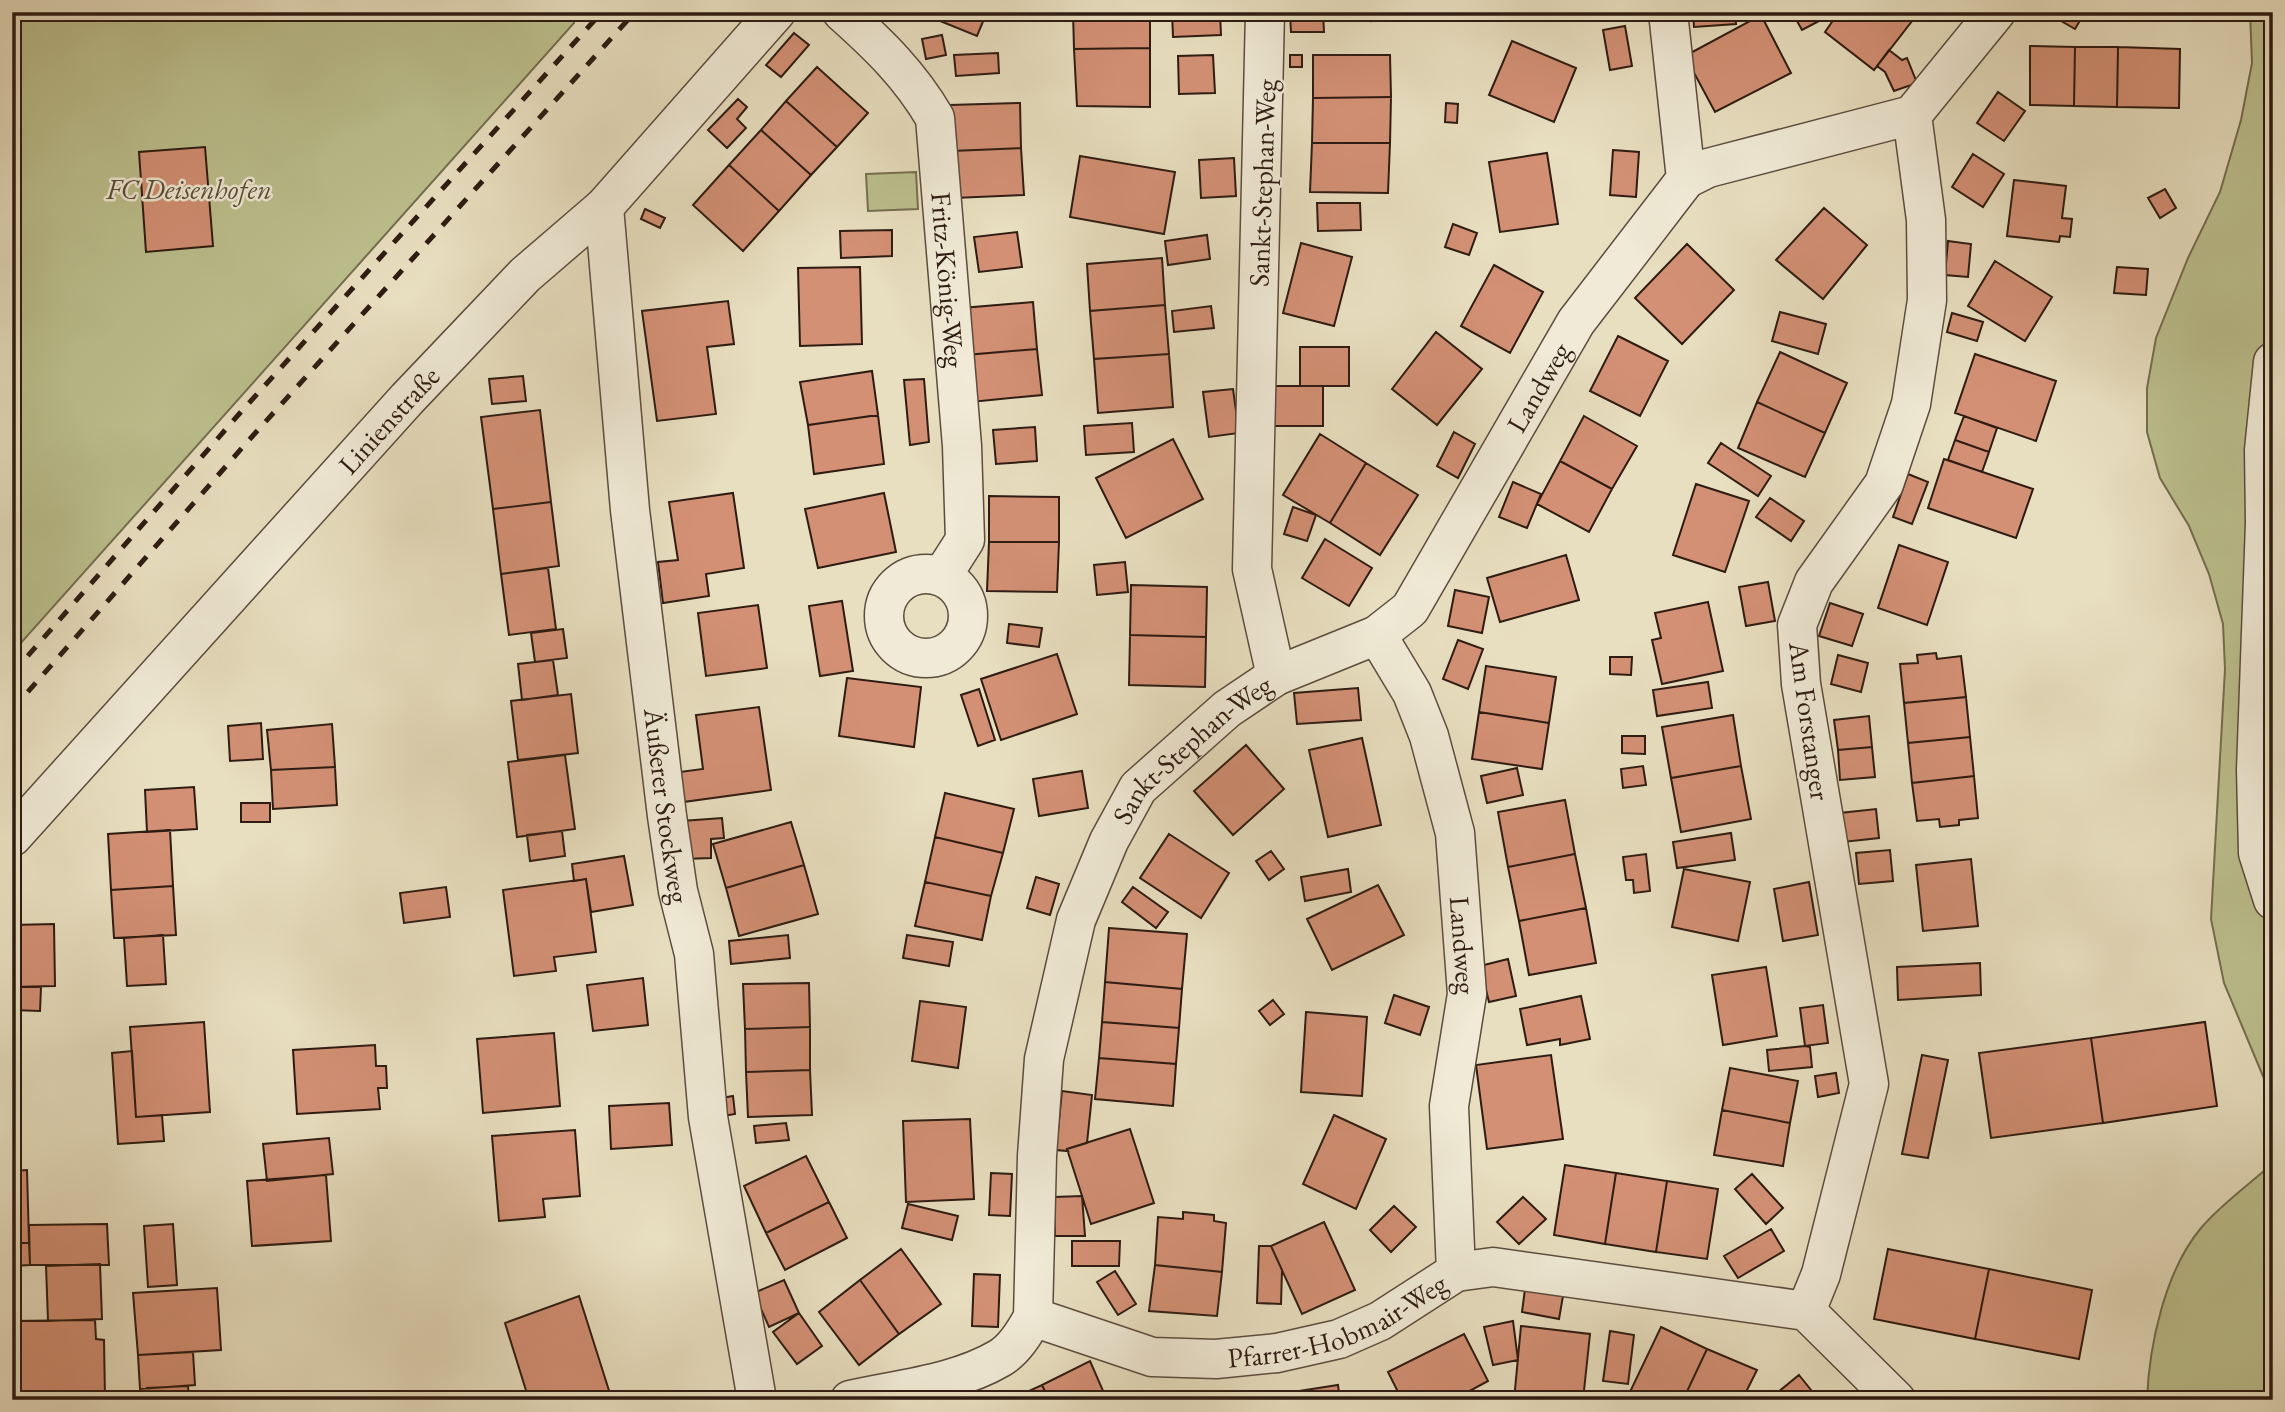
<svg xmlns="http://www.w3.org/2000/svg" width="2285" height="1412" font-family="'EB Garamond',serif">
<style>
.green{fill:#bcc08e;stroke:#756e50;stroke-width:2}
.building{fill:#d39075;stroke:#2e1b12;stroke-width:2}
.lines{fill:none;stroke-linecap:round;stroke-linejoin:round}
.street-casing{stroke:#5c4c3e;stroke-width:41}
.street{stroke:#f0ead6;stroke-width:38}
.rail{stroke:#2e1b12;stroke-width:5;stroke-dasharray:12 12;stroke-linecap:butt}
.labels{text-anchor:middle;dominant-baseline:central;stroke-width:5;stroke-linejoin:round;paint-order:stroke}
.street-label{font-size:28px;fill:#2e1b12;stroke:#f0ead6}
.park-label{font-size:28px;font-style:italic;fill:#594d37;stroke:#f0ead6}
</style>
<rect width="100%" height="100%" fill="#e8dfc0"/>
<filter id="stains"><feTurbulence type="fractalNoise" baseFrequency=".00286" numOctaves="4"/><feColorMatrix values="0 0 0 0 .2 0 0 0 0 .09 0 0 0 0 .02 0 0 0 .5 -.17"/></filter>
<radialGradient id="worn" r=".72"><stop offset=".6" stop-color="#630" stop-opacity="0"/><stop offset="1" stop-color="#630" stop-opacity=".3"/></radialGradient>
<path class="green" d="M12 12H573L574 23 12 653Z
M2250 12H2273V1100L2224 983 2211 919 2225 669 2223 624 2209 574 2189 526 2160 478 2147 432V388L2156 338 2188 258 2220 192 2241 120 2252 63Z
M916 172 918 209 868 211 866 174Z
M2273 1163V1400H2147C2149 1345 2165 1271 2201 1228 2221 1204 2250 1184 2273 1163Z"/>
<path class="building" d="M918 12H987L977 36Z
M1073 12H1150V48L1074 49Z
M1172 12H1220L1221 35 1173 37Z
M1290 12H1323L1324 32H1291Z
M1362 12H1380L1371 21Z
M1492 12H1557V16H1492Z
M1693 12H1735L1736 24 1694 27Z
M1792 12H1814L1819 21 1802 30Z
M1839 12H1919L1874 70 1825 32Z
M2050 12H2085L2075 29 2049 14Z
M1761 15 1791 73 1715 112 1685 56Z
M1625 26 1632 66 1610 70 1603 30Z
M794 33 809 45 781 77 766 65Z
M942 35 946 55 926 59 922 39Z
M1512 41 1576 68 1554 122 1489 95Z
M2030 46 2075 47 2074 106 2030 105Z
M2075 47H2118L2117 107 2074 106Z
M2118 47 2180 49 2179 108 2117 107Z
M1150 48V107L1077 106 1074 49Z
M1889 50 1902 60 1907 58 1917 83 1894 91 1885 72 1877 66Z
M998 53 999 73 956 76 954 55Z
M1213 55 1215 93 1179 94 1178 56Z
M1290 55H1302V67H1290Z
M1313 55H1390L1391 97 1313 98Z
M817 67 868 113 837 147 786 101Z
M1998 92 2025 111 2004 141 1977 123Z
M1391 97 1390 143H1312L1313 98Z
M738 99 747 107 737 119 746 128 727 148 708 130Z
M786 101 837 147 811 175 761 130Z
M1020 103 1021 148 952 151 950 105Z
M1446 103 1458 104 1457 123 1445 122Z
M761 130 811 175 779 211 729 165Z
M1312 143H1390L1388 193 1310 192Z
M205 147 213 246 146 252 139 152Z
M1021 148 1024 195 954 198 952 151Z
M1613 150 1639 152 1636 197 1610 195Z
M1547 153 1558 224 1500 232 1489 162Z
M1973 154 2004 174 1983 207 1952 187Z
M1080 156 1175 172 1164 234 1070 217Z
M1234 158 1236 196 1201 198 1199 160Z
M729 165 779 211 743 251 693 205Z
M2014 180 2066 186 2062 218 2072 219 2070 237 2060 236 2059 242 2007 236Z
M2165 189 2176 208 2160 218 2148 198Z
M1317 203H1360L1361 230 1318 231Z
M1824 208 1867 245 1823 299 1776 260Z
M645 209 665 218 660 228 641 219Z
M1453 224 1477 233 1469 255 1445 247Z
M892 230V256L841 258 840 231Z
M1017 232 1022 267 979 272 974 237Z
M1207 235 1210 259 1168 265 1165 241Z
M1948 241 1971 244 1968 277 1945 275Z
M1301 243 1352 257 1334 326 1283 313Z
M1687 244 1734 290 1682 344 1635 298Z
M1162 258 1165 305 1090 311 1087 264Z
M1995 261 2052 297 2025 341 1968 306Z
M1494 265 1543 292 1510 353 1461 326Z
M860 267 862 344 800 346 798 268Z
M2117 267 2148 269 2146 295 2114 293Z
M728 301 734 344 707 347 716 414 657 421 642 311Z
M1033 302 1037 349 966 355 962 308Z
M1165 305 1169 354 1094 359 1090 311Z
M1211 306 1214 328 1174 332 1172 311Z
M1780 312 1826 324 1818 354 1772 341Z
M1952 313 1983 322 1977 341 1947 332Z
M1436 332 1482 369 1437 425 1392 389Z
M1618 336 1668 361 1640 416 1590 391Z
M1300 347H1349V386H1300Z
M1037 349 1042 395 971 402 966 355Z
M1780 352 1847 383 1825 433 1757 402Z
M1169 354 1173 407 1098 413 1094 359Z
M1975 354 2056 381 2036 441 1955 413Z
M872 371 878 415 808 425 800 382Z
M523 376 526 401 492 404 489 379Z
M924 379 929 442 910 445 904 380Z
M1273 386H1323V426H1273Z
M1233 389 1239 433 1209 437 1203 392Z
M1757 402 1825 433 1805 477 1738 448Z
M540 410 551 502 493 509 481 417Z
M878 415 884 464 814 474 808 425Z
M1584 416 1637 446 1612 489 1560 461Z
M1964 416 1997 428 1989 452 1955 440Z
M1132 423 1134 452 1086 455 1084 426Z
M1035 427 1037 461 996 464 993 430Z
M1454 432 1475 444 1458 478 1437 466Z
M1320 434 1366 463 1330 523 1283 495Z
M1173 439 1203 499 1126 538 1096 478Z
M1955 440 1989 452 1982 472 1948 460Z
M1721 443 1771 476 1758 496 1708 463Z
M1944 459 2033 489 2016 538 1928 508Z
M1560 461 1612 489 1589 532 1537 504Z
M1366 463 1418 495 1380 555 1330 523Z
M1908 474 1928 482 1912 524 1893 517Z
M1513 482 1541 494 1527 528 1499 517Z
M1696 484 1749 501 1725 572 1673 555Z
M733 493 744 568 706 574 709 596 663 603 658 562 678 560 669 502Z
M884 493 896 552 818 568 805 509Z
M989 496 1059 497V542H989Z
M1770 498 1804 521 1791 541 1756 517Z
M551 502 559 566 501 574 493 509Z
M1293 507 1316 515 1307 541 1284 534Z
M1325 539 1372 568 1349 606 1302 578Z
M989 542H1059L1057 592 987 591Z
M1899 545 1948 562 1927 625 1878 608Z
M1566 555 1579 600 1500 622 1487 578Z
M1125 562 1128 592 1097 595 1094 565Z
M548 568 556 629 509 635 501 574Z
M1768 582 1775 621 1746 626 1739 587Z
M1131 585 1207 587 1206 637 1130 635Z
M1455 590 1489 597 1482 633 1448 626Z
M842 601 853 671 820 676 809 606Z
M1708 602 1723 671 1662 684 1652 640 1661 638 1655 613Z
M1830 603 1863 614 1852 646 1819 636Z
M758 605 767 668 706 676 698 613Z
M1009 624 1042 628 1039 647 1007 643Z
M563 629 567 658 535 662 531 633Z
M1130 635 1206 637 1205 687 1129 685Z
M1458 640 1483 649 1468 689 1443 679Z
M1936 653 1937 659 1961 656 1966 697 1904 703 1900 664 1918 663 1917 655Z
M1057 654 1077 714 1001 740 981 679Z
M1838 655 1868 663 1861 692 1831 684Z
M1610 657H1632L1631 675 1610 674Z
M553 660 558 695 522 700 518 664Z
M1486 666 1556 677 1549 723 1479 712Z
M847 678 921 687 914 747 839 736Z
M1708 682 1712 708 1657 716 1653 690Z
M1358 688 1361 720 1297 724 1294 693Z
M979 689 995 740 978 746 961 695Z
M571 694 578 753 518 760 511 701Z
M1966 697 1970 737 1908 743 1904 703Z
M759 707 771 790 676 803 672 773 703 769 696 715Z
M1479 712 1549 723 1542 769 1472 759Z
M1733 715 1741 766 1671 778 1662 727Z
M1869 716 1872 747 1838 750 1834 720Z
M261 723 263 759 230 761 228 726Z
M332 724 335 767 271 770 267 730Z
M1622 736H1645V754L1622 753Z
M1970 737 1974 776 1912 783 1908 743Z
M1362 738 1381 825 1328 837 1309 750Z
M1246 745 1284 789 1233 835 1194 791Z
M1872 747 1875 777 1840 780 1838 750Z
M565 755 575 829 517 837 508 762Z
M1643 766 1646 785 1623 788 1621 769Z
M1741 766 1751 819 1681 832 1671 778Z
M335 767 337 805 273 809 271 770Z
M1517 768 1523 795 1487 803 1481 776Z
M1082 771 1088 808 1039 816 1033 779Z
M1974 776 1978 818 1959 820V825L1940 827 1939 819 1917 821 1912 783Z
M194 787 197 829 147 832 145 790Z
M945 793 1014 809 1003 853 935 837Z
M1565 800 1575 854 1508 867 1498 812Z
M241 803H270V822H241Z
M1876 809 1879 838 1843 842 1840 813Z
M722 818 724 838 711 839V858L684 859 682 821Z
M791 822 804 865 726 888 713 844Z
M170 830 173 886 111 890 108 834Z
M562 831 565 856 530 861 527 835Z
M1731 833 1735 860 1677 868 1673 842Z
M1169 834 1229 873 1201 918 1140 878Z
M935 837 1003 853 991 896 925 882Z
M1890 850 1893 881 1859 884 1856 853Z
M1271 851 1284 869 1269 880 1256 861Z
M1575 854 1586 908 1519 921 1508 867Z
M1646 854 1650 891 1634 893 1633 880H1626L1623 857Z
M624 856 633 905 591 912 586 879 574 881 572 864Z
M1971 859 1978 926 1923 931 1916 865Z
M804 865 818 914 739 936 726 888Z
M1348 869 1351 892 1305 901 1301 877Z
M1684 869 1750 882 1738 941 1672 927Z
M1036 877 1059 884 1050 915 1027 908Z
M586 879 596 952 554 957 556 971 514 976 503 890Z
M925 882 991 896 982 940 915 926Z
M1809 882 1818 935 1783 941 1774 889Z
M1378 885 1404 935 1332 970 1307 919Z
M173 886 176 935 114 938 111 890Z
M446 887 450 917 404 923 400 893Z
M1133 887 1168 912 1156 928 1122 902Z
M1586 908 1596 963 1529 975 1519 921Z
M54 924 55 986 12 987V925Z
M1109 928 1187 934 1182 989 1105 982Z
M163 935 166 984 127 986 124 938Z
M788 935 790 958 731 964 729 941Z
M907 935 953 942 949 966 903 958Z
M1508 959 1516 996 1489 1002 1480 966Z
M1980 963 1981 995 1898 1000 1897 967Z
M1766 967 1777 1036 1723 1045 1712 975Z
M643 978 648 1025 593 1031 587 985Z
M1105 982 1182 989 1179 1028 1102 1022Z
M809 983 810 1027 745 1029 743 984Z
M12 987H41L40 1011 12 1010Z
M1394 995 1429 1007 1420 1035 1385 1023Z
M1581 996 1590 1039 1560 1045V1039L1527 1045 1520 1009Z
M1273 1000 1284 1014 1270 1025 1259 1011Z
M920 1001 966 1007 958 1068 912 1061Z
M1823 1005 1828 1043 1805 1046 1800 1008Z
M1306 1012 1367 1017 1362 1096 1301 1092Z
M204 1022 210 1112 136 1117 130 1027Z
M1102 1022 1179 1028 1176 1064 1099 1058Z
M2205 1022 2217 1106 2103 1123 2091 1038Z
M810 1027V1070L746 1072 745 1029Z
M19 1030 20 1077H12V1031Z
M554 1033 560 1106 483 1113 477 1039Z
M2091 1038 2103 1123 1991 1138 1979 1053Z
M375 1045 376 1066H386L387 1088H378L380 1109 297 1114 293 1050Z
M1805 1046 1810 1047 1812 1067 1769 1071 1767 1050Z
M132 1051 136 1117 162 1115 164 1141 118 1144 112 1053Z
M1551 1055 1563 1139 1487 1149 1476 1065Z
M1922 1055 1948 1060 1928 1158 1902 1154Z
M1099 1058 1176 1064 1173 1106 1095 1099Z
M1730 1068 1798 1081 1790 1123 1722 1110Z
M810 1070 812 1115 748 1117 746 1072Z
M1836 1073 1839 1093 1818 1097 1815 1076Z
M12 1077H20V1121H12Z
M1062 1091 1092 1095 1087 1143 1067 1149 1068 1151 1056 1150Z
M733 1096 735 1114 723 1116 721 1098Z
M669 1103 672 1145 611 1149 609 1106Z
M1722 1110 1790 1123 1783 1166 1714 1155Z
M1334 1115 1386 1139 1356 1209 1303 1184Z
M970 1119 974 1199 906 1202 903 1121Z
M786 1123 789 1140 756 1143 754 1126Z
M1130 1129 1154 1203 1091 1224 1067 1149Z
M575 1130 580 1196 543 1199 545 1217 499 1221 492 1136Z
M329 1138 333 1174 267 1181 263 1144Z
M806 1156 829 1202 766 1233 744 1186Z
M1565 1165 1616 1173 1605 1244 1554 1235Z
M27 1170 29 1243H12V1171Z
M991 1173 1012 1174 1010 1216 989 1215Z
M1616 1173 1667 1181 1656 1252 1605 1244Z
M1752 1174 1783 1208 1766 1224 1735 1189Z
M326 1175 331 1241 252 1246 247 1181Z
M1667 1181 1718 1189 1707 1259 1656 1252Z
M1082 1196 1085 1236H1055L1054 1197Z
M1523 1197 1546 1219 1519 1244 1497 1222Z
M829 1202 847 1238 785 1270 766 1233Z
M908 1204 958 1216 952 1240 902 1228Z
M1394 1206 1416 1227 1391 1252 1370 1230Z
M1183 1212 1214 1215V1221L1226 1223 1222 1272 1155 1265 1158 1217 1183 1219Z
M1324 1222 1355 1290 1302 1314 1271 1246Z
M107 1224 109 1265H30L29 1225Z
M173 1224 177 1285 148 1287 144 1226Z
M1771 1229 1784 1251 1738 1278 1724 1256Z
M1072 1241H1120L1119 1266H1072Z
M12 1243H29L30 1265 12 1266Z
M1259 1246H1271L1282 1270 1281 1304 1257 1303Z
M901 1249 941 1304 899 1334 860 1280Z
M1888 1249 1989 1269 1975 1339 1874 1319Z
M100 1264 102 1319 48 1321 46 1266Z
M1155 1265 1222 1272 1217 1316 1149 1311Z
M1989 1269 2092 1290 2079 1359 1975 1339Z
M1115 1271 1136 1304 1118 1315 1097 1282Z
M974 1274 1000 1275 998 1327 972 1326Z
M784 1280 799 1313 769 1327 754 1293Z
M860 1280 899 1334 859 1365 819 1312Z
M217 1288 221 1350 138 1355 133 1293Z
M1525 1289 1563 1296 1559 1319 1522 1312Z
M579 1296 612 1400H529L505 1323Z
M799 1313 822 1346 797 1364 773 1332Z
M95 1320 96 1339 104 1340 105 1397 12 1400V1321Z
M1513 1321 1518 1360 1493 1365 1484 1327Z
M1521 1326 1590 1334 1583 1400H1514Z
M1661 1327 1707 1349 1683 1400H1642L1629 1394Z
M1610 1331 1634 1335 1628 1384 1603 1381Z
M1464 1334 1488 1381 1453 1400H1402L1388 1372Z
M1707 1349 1757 1370 1742 1400H1683Z
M193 1352 195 1385 140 1389 138 1355Z
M1090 1361 1107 1400H1049L1042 1385Z
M1799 1375 1819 1400H1774L1772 1397Z
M1042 1385 1049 1400H1009Z
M1338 1385 1340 1400H1274L1273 1395Z
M188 1386 189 1400H148L147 1388Z
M1168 1394 1219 1400H1168Z
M1132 1396 1162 1400H1132Z"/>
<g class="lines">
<defs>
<g id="street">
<path id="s1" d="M842 12C879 45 910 75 935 118L962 446 965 540 942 576"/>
<path d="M1265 12 1252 569 1276 676"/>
<path d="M1686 179 1708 168 1912 115"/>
<path id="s2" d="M604 207 630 510 667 816 678 891 694 954 708 1117 757 1400"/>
<path d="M2273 362 2264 450 2265 523 2256 770 2258 853 2273 900"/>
<circle cx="926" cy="616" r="42"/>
<path id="s3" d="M1377 635 1412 693 1429 736 1455 833 1467 994 1449 1106 1456 1272"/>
<path id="s4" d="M12 837 407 399 525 275 604 207 776 12"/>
<path d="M1806 1311 1821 1274 1869 1084 1801 684 1797 625 1814 582 1884 484 1911 404 1927 300 1926 220 1912 115 1996 12"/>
<path id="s5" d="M1033 1317 1152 1357 1216 1359 1277 1353 1339 1339 1380 1321 1456 1272 1493 1267 1806 1311 1896 1400"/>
<path id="s6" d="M850 1400C899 1389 956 1384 1000 1358 1015 1349 1025 1332 1033 1317L1037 1156 1044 1059 1076 920 1109 841 1138 788 1227 709 1276 676 1377 635 1410 609 1576 322 1686 179 1668 12"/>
</g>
</defs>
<use href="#street" class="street-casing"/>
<use href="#street" class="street"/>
<path class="rail" d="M12 674 240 413 602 12
M12 710 249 440 635 12"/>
</g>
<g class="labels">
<g class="street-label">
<text transform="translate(1262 183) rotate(-88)">Sankt-Stephan-Weg</text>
<text stroke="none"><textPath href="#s1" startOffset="304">Fritz-König-Weg</textPath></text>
<text stroke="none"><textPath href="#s6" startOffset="1342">Landweg</textPath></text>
<text stroke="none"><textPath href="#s4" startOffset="562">Linienstraße</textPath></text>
<text transform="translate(1810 721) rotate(82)">Am Forstanger</text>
<text stroke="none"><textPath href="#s6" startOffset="822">Sankt-Stephan-Weg</textPath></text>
<text stroke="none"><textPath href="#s2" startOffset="602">Äußerer Stockweg</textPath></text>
<text stroke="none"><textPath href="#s3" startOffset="327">Landweg</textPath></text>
<text stroke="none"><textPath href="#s5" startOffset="318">Pfarrer-Hobmair-Weg</textPath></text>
</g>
<g class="park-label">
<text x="189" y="189">FC Deisenhofen</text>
</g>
</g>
<rect width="2285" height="1412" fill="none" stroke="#e8dfc0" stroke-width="42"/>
<rect x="14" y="14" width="2257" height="1384" fill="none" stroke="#2e1b12" stroke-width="3.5"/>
<rect x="21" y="21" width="2243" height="1370" fill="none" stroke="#2e1b12" stroke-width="2"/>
<rect width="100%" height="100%" filter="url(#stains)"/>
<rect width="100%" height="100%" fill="url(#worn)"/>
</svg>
